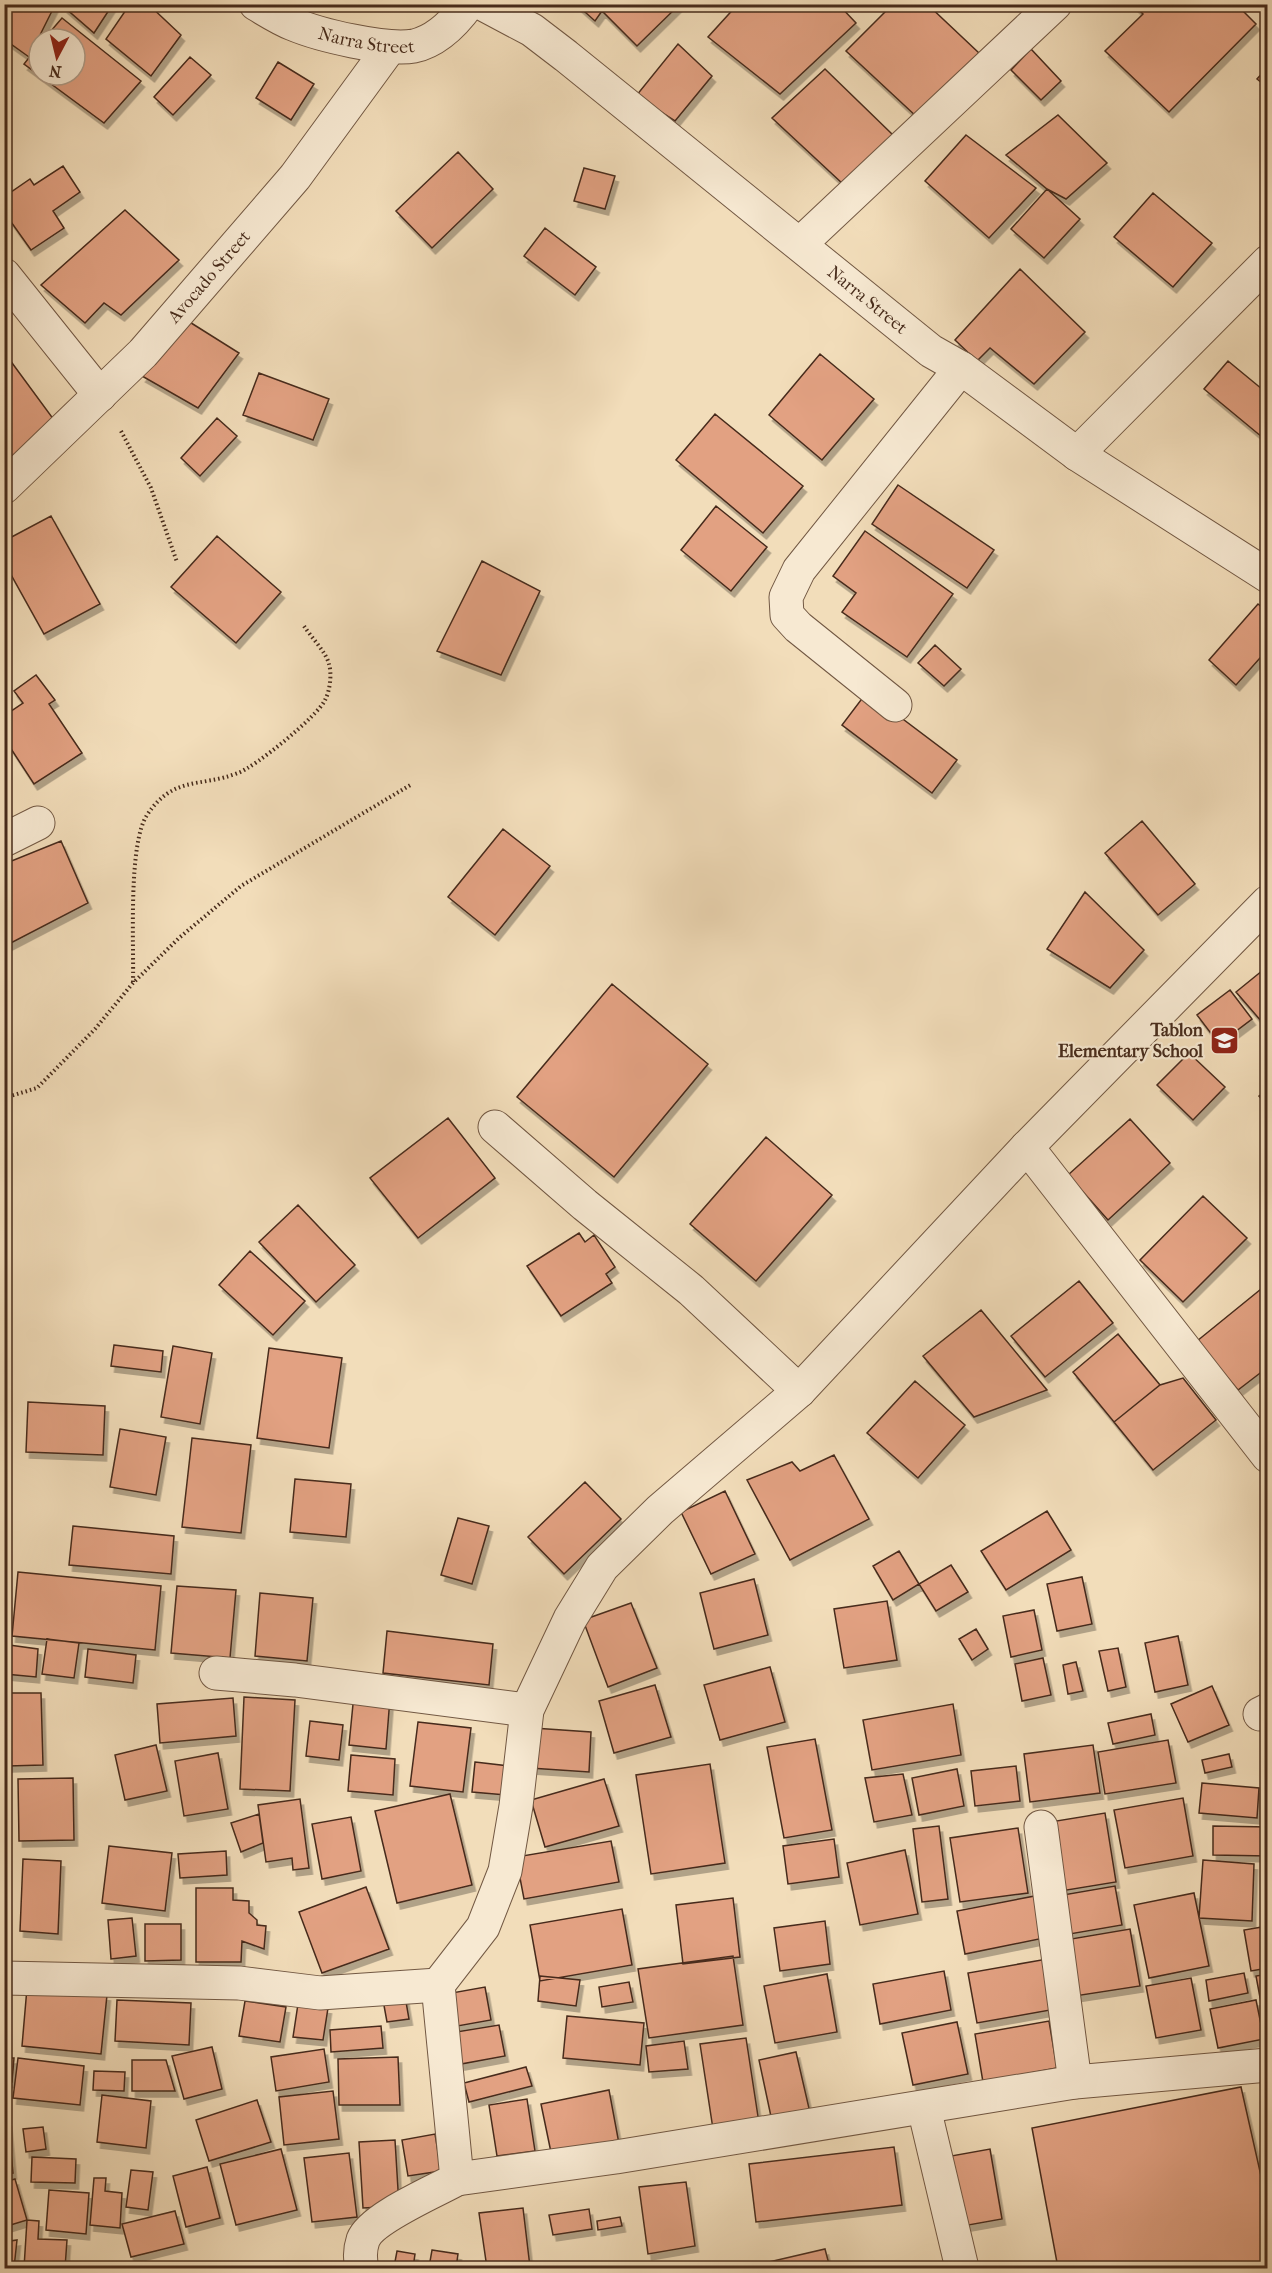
<svg xmlns="http://www.w3.org/2000/svg" width="1272" height="2273" font-family="'IM FELL French Canon',serif">
<style>
.building{fill:#e2a182;stroke:#472b1b;stroke-width:1.5;filter:url(#shadow)}
.lines{fill:none;stroke-linecap:round;stroke-linejoin:round}
.minor-casing{stroke:#725843;stroke-width:35}
.tertiary-casing{stroke:#725843;stroke-width:35}
.path{stroke:#472b1b;stroke-width:4;stroke-dasharray:1.5 3;stroke-linecap:butt}
.minor{stroke:#f7e9d2;stroke-width:33}
.tertiary{stroke:#f7e9d2;stroke-width:33}
.labels{text-anchor:middle;dominant-baseline:central;stroke-width:4.5;stroke-linejoin:round;paint-order:stroke}
.street-label{font-size:18px;fill:#472b1b;stroke:#f7e9d2}
.poi-label{font-size:18px;font-weight:bold;fill:#472b1b;stroke:#f7e9d2;text-anchor:end}
</style>
<defs>
<filter id="shadow"><feDropShadow dx="3.5" dy="6" stdDeviation="0" flood-color="#0004"/></filter>
</defs>
<rect width="100%" height="100%" fill="#f2ddba"/>
<filter id="stains"><feTurbulence type="fractalNoise" baseFrequency=".00333" numOctaves="4"/><feColorMatrix values="0 0 0 0 .2 0 0 0 0 .09 0 0 0 0 .02 0 0 0 .5 -.17"/></filter>
<radialGradient id="worn" r=".72"><stop offset=".6" stop-color="#630" stop-opacity="0"/><stop offset="1" stop-color="#630" stop-opacity=".3"/></radialGradient>
<path class="building" d="M4 4 55 5 29 57 4 39Z
M66 4H113L94 33 64 7Z
M130 4H148L181 35 151 76 106 39Z
M576 4H680L637 46 602 11 595 21Z
M738 4H838L856 23 780 94 708 37Z
M893 4H927L979 53 918 118 846 51Z
M1133 4H1236L1256 24 1169 112 1105 51 1143 14Z
M62 18 141 81 104 123 39 75H75V39H44Z
M678 44 712 76 675 121 636 96Z
M39 45V75L24 64Z
M1031 49 1061 81 1041 100 1011 70Z
M190 57 211 75 173 115 154 97Z
M278 62 314 84 291 120 256 98Z
M1268 67V88L1257 79Z
M825 69 893 135 844 185 772 118Z
M1058 115 1107 163 1066 199 1047 189 1006 155Z
M966 135 1036 188 989 238 925 181Z
M458 152 493 189 432 248 396 211Z
M63 166 80 192 53 211 64 228 31 250 4 212V197L30 179 34 185Z
M584 168 615 176 605 209 574 201Z
M1047 189 1080 219 1044 258 1011 229Z
M1153 193 1212 243 1173 287 1114 237Z
M125 210 179 260 121 315 104 303 85 323 41 285Z
M545 228 596 267 575 295 524 256Z
M1020 269 1085 332 1034 384 990 348 977 361 955 340Z
M188 321 239 353 198 408 142 376Z
M4 352 57 424 4 462Z
M820 354 874 399 822 460 769 415Z
M1228 361 1268 394V442L1204 389Z
M259 373 329 399 313 440 243 415Z
M715 414 803 486 763 533 676 460Z
M217 418 237 436 200 476 181 458Z
M898 485 994 550 967 588 872 524Z
M716 506 767 547 731 591 681 550Z
M51 516 100 604 44 634 4 562V541Z
M865 531 953 594 907 657 842 612 856 593 833 576Z
M217 536 281 592 236 643 171 587Z
M482 561 540 591 501 675 437 651Z
M1258 604 1268 612V649L1236 685 1209 660Z
M935 645 961 669 944 686 918 663Z
M36 675 55 700 49 704 82 753 34 784 4 738V716L23 703 14 691Z
M867 692 957 760 932 793 842 725Z
M1142 821 1195 884 1158 915 1105 853Z
M503 829 550 866 495 935 448 897Z
M61 841 88 903 5 946 4 864Z
M1085 892 1144 950 1110 988 1047 949Z
M1268 966V1029L1236 992Z
M612 984 708 1064 614 1177 517 1097Z
M1230 990 1252 1019 1219 1044 1197 1015Z
M1189 1053 1225 1087 1193 1120 1157 1085Z
M1268 1089V1106L1259 1096Z
M448 1118 495 1178 418 1238 370 1178Z
M1130 1119 1170 1163 1108 1220 1068 1175Z
M766 1137 832 1195 756 1281 690 1224Z
M1203 1196 1247 1238 1183 1302 1140 1260Z
M298 1205 355 1265 316 1302 259 1242Z
M579 1233 585 1242 594 1235 615 1267 606 1274 612 1283 561 1316 527 1266Z
M250 1251 305 1301 273 1335 219 1285Z
M1079 1281 1113 1323 1045 1377 1011 1336Z
M1266 1285 1268 1367 1238 1390 1197 1341Z
M981 1310 1047 1390 974 1417 923 1356Z
M1118 1334 1160 1385 1114 1422 1073 1372Z
M114 1345 163 1351 161 1372 111 1366Z
M173 1346 212 1353 200 1424 161 1417Z
M269 1348 342 1358 329 1448 257 1438Z
M1183 1378 1216 1420 1153 1470 1114 1422 1160 1385Z
M915 1381 965 1425 918 1478 867 1433Z
M28 1402 105 1406 103 1455 26 1452Z
M120 1429 166 1437 156 1495 110 1487Z
M192 1438 251 1445 241 1533 182 1527Z
M834 1455 869 1519 790 1560 747 1480 792 1462 800 1471Z
M295 1479 351 1484 346 1537 290 1532Z
M585 1482 621 1519 564 1574 528 1537Z
M725 1491 755 1554 711 1574 681 1512Z
M1047 1511 1071 1550 1006 1590 981 1551Z
M458 1518 489 1526 472 1584 441 1575Z
M73 1526 174 1536 171 1574 69 1565Z
M899 1551 919 1584 893 1600 873 1566Z
M951 1565 968 1592 936 1611 919 1584Z
M18 1572 161 1586 155 1650 12 1636Z
M1082 1577 1092 1624 1057 1631 1047 1584Z
M754 1579 768 1635 714 1649 700 1593Z
M177 1586 236 1590 230 1658 171 1653Z
M260 1593 313 1598 307 1661 255 1656Z
M887 1601 897 1660 844 1668 834 1609Z
M631 1603 657 1668 608 1687 583 1620Z
M1034 1610 1042 1650 1011 1657 1003 1616Z
M976 1629 988 1649 972 1660 959 1639Z
M387 1631 493 1644 489 1685 383 1673Z
M1178 1636 1188 1685 1155 1692 1145 1643Z
M47 1639 79 1643 74 1678 42 1674Z
M9 1645 38 1649 36 1677 5 1674Z
M1118 1648 1126 1687 1108 1691 1099 1651Z
M88 1649 136 1655 133 1683 85 1677Z
M1043 1658 1051 1695 1022 1701 1015 1664Z
M1076 1662 1083 1691 1068 1694 1063 1665Z
M770 1667 785 1722 720 1740 704 1685Z
M655 1685 671 1737 614 1753 599 1701Z
M1212 1686 1229 1725 1188 1742 1171 1704Z
M6 1693H41L43 1765 8 1766Z
M354 1694 390 1698 386 1749 349 1745Z
M244 1697 295 1700 290 1791 240 1789Z
M233 1698 236 1736 160 1743 157 1704Z
M953 1704 961 1755 872 1770 863 1720Z
M1151 1714 1155 1735 1113 1744 1108 1723Z
M310 1721 343 1725 339 1760 306 1756Z
M418 1722 471 1728 463 1792 410 1786Z
M533 1728 591 1732 589 1772 530 1768Z
M815 1739 832 1830 784 1838 767 1747Z
M1168 1740 1176 1783 1105 1794 1098 1752Z
M156 1745 167 1791 125 1800 115 1755Z
M1093 1745 1100 1793 1030 1802 1024 1754Z
M218 1753 228 1809 184 1816 175 1761Z
M1229 1754 1232 1767 1205 1773 1202 1760Z
M351 1755 395 1759 393 1795 348 1791Z
M475 1762 509 1766 506 1795 472 1792Z
M710 1764 725 1863 651 1874 636 1775Z
M1016 1766 1020 1801 975 1806 971 1771Z
M957 1769 964 1806 919 1815 912 1778Z
M903 1774 912 1815 874 1822 865 1778Z
M73 1778 74 1840 19 1841 18 1779Z
M604 1779 619 1826 545 1847 531 1800Z
M1202 1783 1259 1788 1257 1818 1199 1813Z
M450 1794 472 1885 397 1903 375 1811Z
M1183 1798 1193 1856 1125 1868 1114 1810Z
M300 1799 309 1868 293 1870 292 1858 266 1862 258 1805Z
M1105 1813 1116 1882 1061 1891 1050 1822Z
M259 1814 263 1843 241 1852 231 1823Z
M351 1817 361 1871 322 1879 312 1824Z
M939 1826 948 1899 922 1902 913 1829Z
M1213 1826 1268 1827V1856L1213 1855Z
M1018 1828 1028 1893 960 1902 950 1838Z
M834 1839 839 1877 788 1884 783 1846Z
M611 1841 619 1882 524 1899 516 1857Z
M109 1846 172 1853 165 1911 102 1903Z
M905 1850 918 1914 860 1925 847 1863Z
M226 1851 227 1875 180 1878 178 1854Z
M23 1859 61 1861 58 1934 20 1931Z
M1203 1860 1254 1864 1252 1921 1199 1918Z
M1268 1862V1911H1265L1261 1863Z
M1115 1886 1122 1925 1064 1935 1057 1896Z
M366 1887 389 1949 322 1973 299 1912Z
M196 1888H233V1900L249 1901V1913L257 1920V1925L266 1926 264 1949 242 1941 241 1962H196Z
M1194 1893 1209 1966 1149 1978 1134 1905Z
M1040 1895 1049 1937 965 1954 957 1911Z
M733 1898 740 1957 683 1964 676 1905Z
M622 1909 632 1965 540 1981 530 1925Z
M132 1918 136 1956 111 1959 108 1920Z
M825 1921 830 1964 780 1971 774 1928Z
M145 1924H181V1960L145 1961Z
M1268 1926V1968L1251 1971 1244 1930Z
M1130 1929 1140 1986 1075 1996 1065 1940Z
M733 1956 743 2025 649 2038 638 1969Z
M1047 1959 1056 2009 977 2023 968 1973Z
M944 1971 951 2010 880 2024 873 1984Z
M1244 1973 1248 1993 1209 2001 1206 1980Z
M827 1974 837 2032 775 2043 764 1986Z
M1268 1974V2002L1261 2003 1256 1976Z
M540 1976 580 1980 576 2006 538 2001Z
M1191 1978 1201 2030 1156 2038 1146 1986Z
M629 1982 633 2002 602 2007 599 1987Z
M485 1987 491 2020 452 2027 446 1994Z
M27 1988 107 1995 101 2054 22 2046Z
M405 1996 409 2019 387 2022 383 2000Z
M117 2000 191 2003 189 2045 115 2041Z
M1256 2000 1264 2039 1218 2048 1210 2009Z
M245 2001 286 2007 280 2042 239 2036Z
M298 2004 328 2008 323 2040 293 2037Z
M567 2016 644 2023 640 2065 563 2058Z
M1049 2021 1057 2068 983 2082 975 2034Z
M957 2022 968 2074 913 2085 902 2033Z
M499 2025 505 2056 461 2064 456 2032Z
M381 2026 383 2048 331 2052 330 2030Z
M746 2038 759 2123 713 2129 700 2044Z
M684 2041 688 2069 649 2072 646 2046Z
M212 2047 222 2089 184 2099 172 2056Z
M324 2049 329 2082 276 2091 271 2057Z
M796 2052 811 2117 773 2126 759 2060Z
M398 2057 400 2105H339L338 2059Z
M4 2058H14L12 2082 4 2081Z
M18 2058 84 2066 80 2105 13 2098Z
M132 2060H166L175 2091H132Z
M526 2067 532 2086 469 2102 464 2083Z
M94 2071 125 2072 124 2091 93 2090Z
M1241 2087 1268 2207V2268H1058L1032 2128Z
M609 2090 620 2149 553 2162 541 2104Z
M333 2091 339 2139 284 2145 279 2097Z
M102 2095 151 2101 146 2148 97 2142Z
M527 2099 535 2151 497 2156 489 2105Z
M257 2100 271 2142 209 2161 196 2120Z
M4 2121H8L13 2173 4 2174Z
M43 2127 46 2149 26 2152 23 2129Z
M435 2134 441 2171 408 2176 402 2140Z
M395 2140 399 2206 363 2208 359 2142Z
M894 2147 902 2205 756 2222 749 2164Z
M281 2149 297 2210 236 2225 220 2164Z
M990 2149 1002 2219 963 2226 951 2156Z
M349 2153 357 2217 312 2222 304 2158Z
M32 2157 76 2159 75 2183 31 2182Z
M207 2167 220 2218 186 2227 173 2176Z
M131 2170 153 2172 148 2210 126 2207Z
M94 2178H106L105 2191 122 2193 120 2228 90 2225Z
M15 2179 27 2220 4 2227V2182Z
M686 2182 695 2246 648 2254 639 2187Z
M49 2190 89 2193 86 2234 46 2230Z
M523 2208 530 2267 487 2268 479 2213Z
M589 2209 592 2229 553 2235 549 2215Z
M175 2211 184 2244 131 2257 122 2224Z
M620 2217 622 2226 598 2230 597 2221Z
M27 2220 39 2221 38 2239 67 2240 65 2268H24Z
M17 2240 14 2268H4V2242Z
M825 2249 830 2268H743Z
M432 2250 458 2254 456 2268 429 2267Z
M397 2251 415 2254 413 2268 394 2267Z"/>
<g class="lines">
<defs>
<g id="minor">
<path d="M801 243 1055 4"/>
<path d="M4 275 100 395"/>
<path d="M1077 454 1268 262"/>
<path id="s1" d="M4 487 143 353 295 177 390 47"/>
<path d="M895 705 798 627 787 615 786 597 799 570 961 368"/>
<path d="M4 840 38 823"/>
<path d="M495 1127 585 1205 691 1290 799 1391"/>
<path d="M1027 1147 1268 1456"/>
<path d="M216 1673 295 1680 527 1710"/>
<path d="M1260 1714 1268 1710"/>
<path d="M1041 1827 1075 2082"/>
<path d="M4 1978 239 1983 320 1993 438 1985"/>
<path d="M924 2108 962 2268"/>
<path d="M457 2179 616 2157 1075 2082 1268 2065"/>
</g>
<g id="tertiary">
<path id="s2" d="M256 4C268 11 280 19 293 24 319 35 386 51 414 46 436 41 455 22 468 4"/>
<path id="s3" d="M483 4 532 30 566 56 931 351 961 368 1077 454 1268 576"/>
<path d="M362 2268C360 2260 360 2249 363 2240 371 2218 436 2191 457 2179L438 1985 483 1927 505 1871 516 1806 527 1710 570 1619 602 1567 660 1510 799 1391 1027 1147 1268 902"/>
</g>
</defs>
<use href="#minor" class="minor-casing"/>
<use href="#tertiary" class="tertiary-casing"/>
<path class="path" d="M121 431 151 488 177 562
M133 982C134 945 128 844 147 815 174 775 199 788 238 773 255 767 318 716 325 700 330 691 332 674 329 664 326 652 311 637 304 626
M4 1098 37 1088 95 1029 133 983 179 938 241 886 412 784"/>
<use href="#minor" class="minor"/>
<use href="#tertiary" class="tertiary"/>
</g>
<defs>
<symbol id="school-square" viewBox="-11 -11 22 22"><rect x="-9" y="-9" width="18" height="18" rx="4" fill="#8f2418" stroke="#f7e9d2"/><path d="M0-5L7-2L0 1L-7-2ZM-4 1L0 2.5L4 1V4Q0 6-4 4Z" fill="#fff"/></symbol>
</defs>
<g fill-rule="evenodd">
<use href="#school-square" x="1208" y="1024" width="33" height="33"/>
</g>
<g class="labels">
<g class="street-label">
<text stroke="none"><textPath href="#s2" startOffset="118">Narra Street</textPath></text>
<text stroke="none"><textPath href="#s1" startOffset="294">Avocado Street</textPath></text>
<text stroke="none"><textPath href="#s3" startOffset="486">Narra Street</textPath></text>
</g>
<g class="poi-label">
<text x="1203" y="1030">Tablon<tspan x="1203" dy="21">Elementary School</tspan></text>
</g>
</g>
<rect width="1272" height="2273" fill="none" stroke="#f2ddba" stroke-width="24"/>
<rect x="6" y="6" width="1260" height="2261" fill="none" stroke="#472b1b" stroke-width="3"/>
<rect x="12" y="12" width="1248" height="2249" fill="none" stroke="#472b1b" stroke-width="1.5"/>
<g transform="translate(57 57) rotate(187)"><circle r="28" fill="#f7e9d2" stroke="#b19d89" stroke-width="1.5"/>
<path d="M0-4.5L10 22L0 15L-10 22Z" fill="#8f2418"/>
<text y="-9" font-size="16" font-weight="bold" text-anchor="middle" fill="#472b1b">N</text>
</g>
<rect width="100%" height="100%" filter="url(#stains)"/>
<rect width="100%" height="100%" fill="url(#worn)"/>
</svg>
